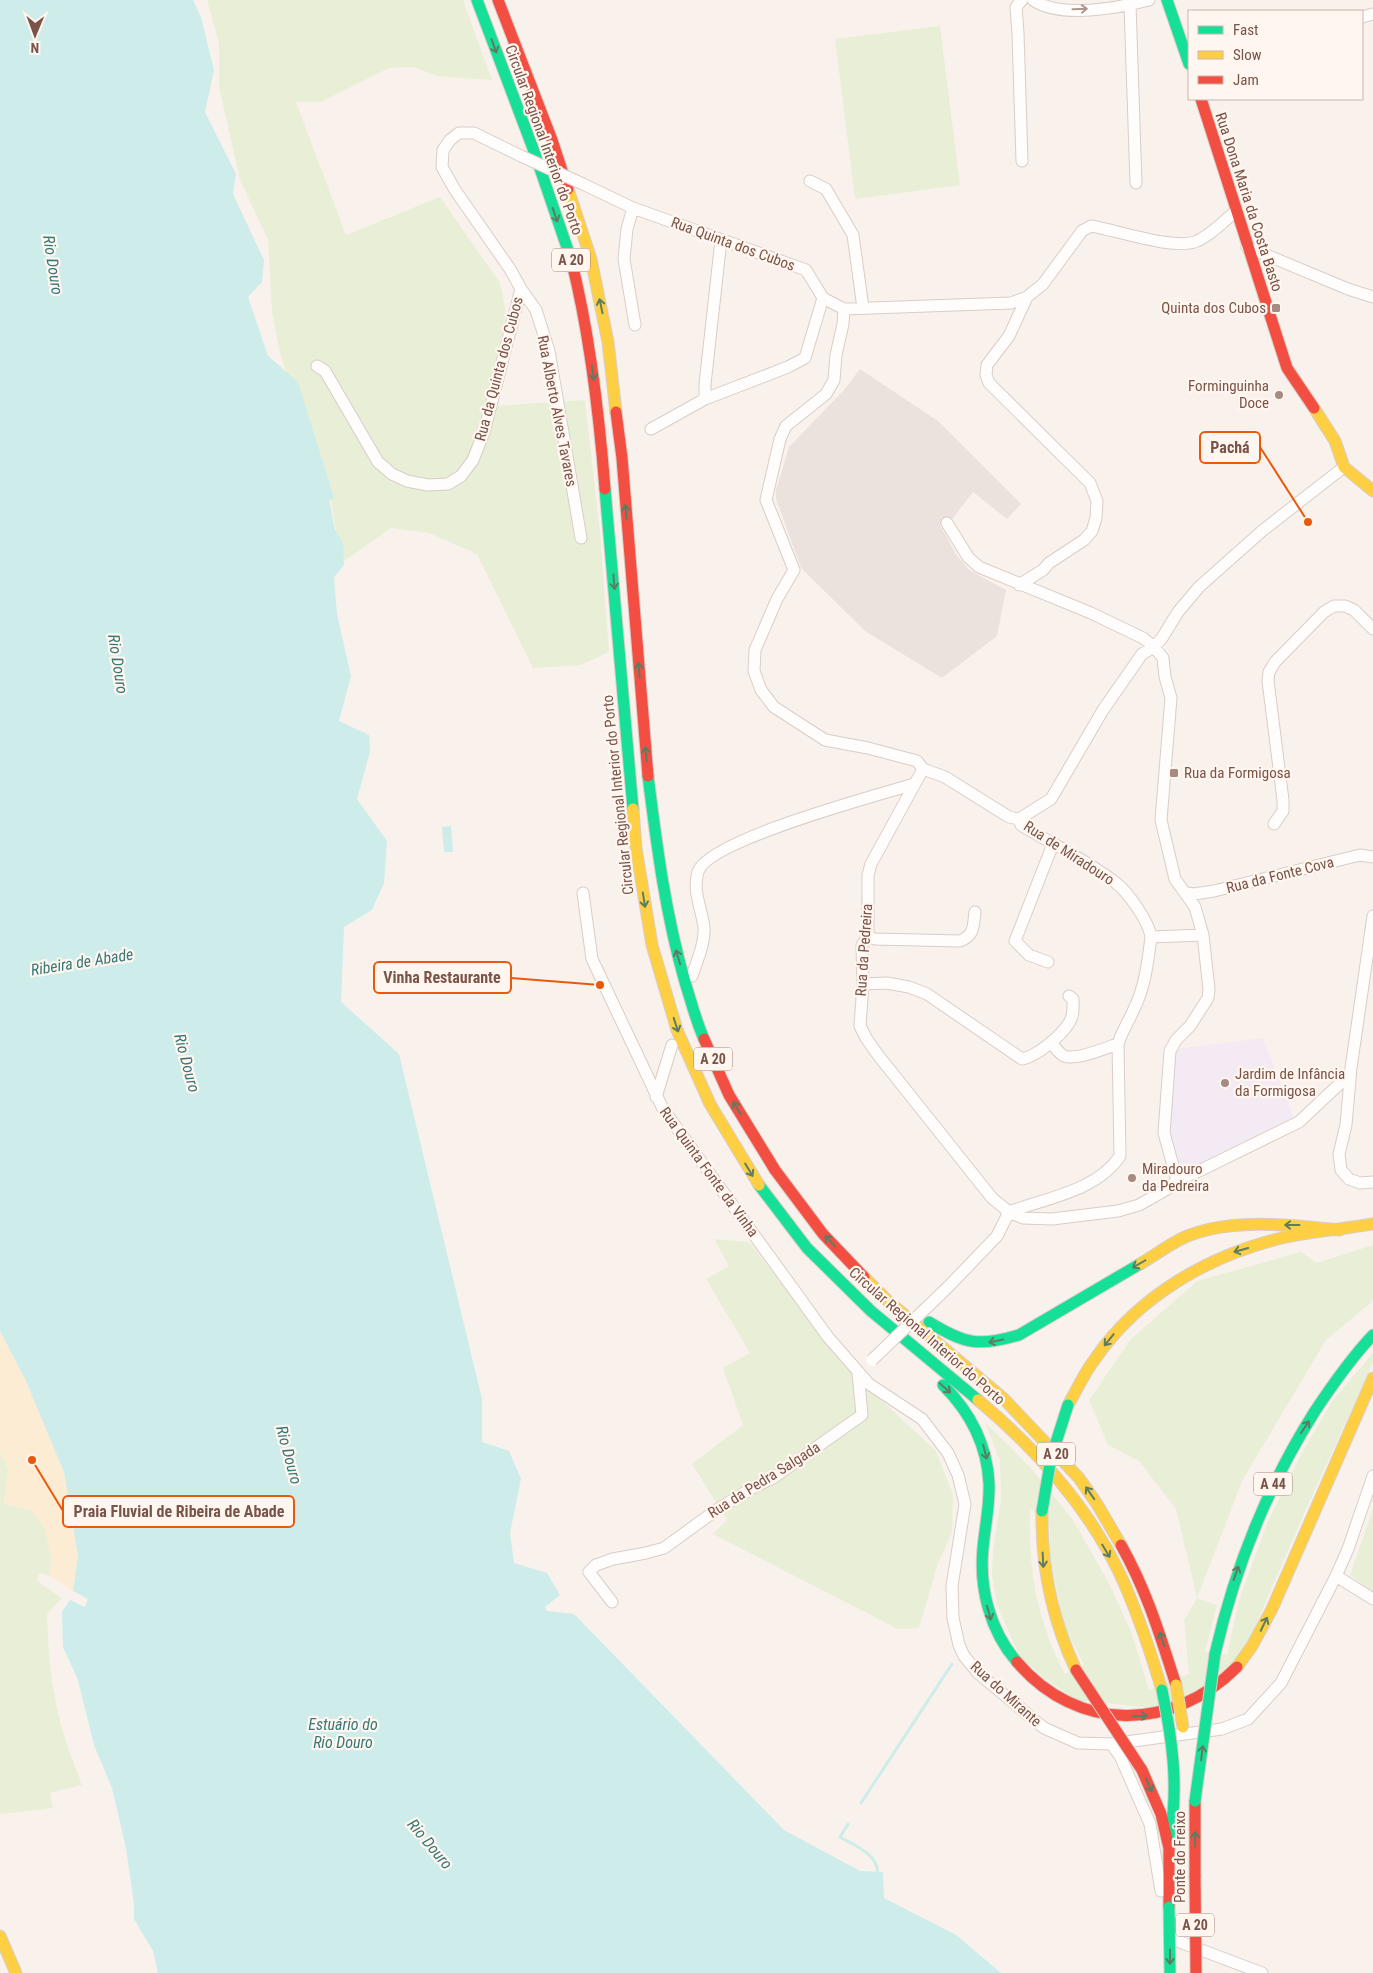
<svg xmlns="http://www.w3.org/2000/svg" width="1373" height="1973" font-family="'Roboto Condensed',sans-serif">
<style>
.industrial{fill:#ece2dd}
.education{fill:#f3eaf4}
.green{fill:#e8efd6;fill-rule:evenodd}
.sand{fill:#fcecd4}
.water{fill:#cdecea}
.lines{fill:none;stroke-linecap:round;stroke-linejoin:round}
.stream{stroke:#cdecea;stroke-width:3}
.street-casing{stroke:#d8cdc8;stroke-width:13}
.fast-casing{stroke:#d9cdc8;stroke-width:13}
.slow-casing{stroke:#d9cdc8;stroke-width:13}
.jam-casing{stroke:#d9cdc8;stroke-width:13}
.street{stroke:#fefdfc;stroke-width:11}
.fast{stroke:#16e098;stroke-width:11}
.slow{stroke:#ffcf43;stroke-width:11}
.jam{stroke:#f24e42;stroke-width:11}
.street-bridge-casing{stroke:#d8cdc8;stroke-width:13;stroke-linecap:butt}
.fast-bridge-casing{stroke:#dacec9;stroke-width:13;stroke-linecap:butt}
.slow-bridge-casing{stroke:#dacec9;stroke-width:13;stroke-linecap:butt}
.jam-bridge-casing{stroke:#dacec9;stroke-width:13;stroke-linecap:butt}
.street-bridge{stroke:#fefdfc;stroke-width:11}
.fast-bridge{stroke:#16e098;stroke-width:11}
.slow-bridge{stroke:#ffcf43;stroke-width:11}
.jam-bridge{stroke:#f24e42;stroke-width:11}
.oneway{stroke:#af9791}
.oneway2{stroke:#5c7d61}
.poi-dot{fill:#a68b82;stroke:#fff6ef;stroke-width:2}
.labels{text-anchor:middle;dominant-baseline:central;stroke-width:4.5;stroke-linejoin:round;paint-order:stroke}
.shield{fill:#fff6ef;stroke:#a2847b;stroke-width:1}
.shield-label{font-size:14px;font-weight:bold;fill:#7a5349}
.street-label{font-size:15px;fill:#7a5349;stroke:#fff6ef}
.poi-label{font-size:15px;fill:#7a5349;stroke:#fff6ef;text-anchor:start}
.water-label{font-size:16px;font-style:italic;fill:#387879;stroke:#fff6ef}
.leader{fill:none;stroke:#e8590c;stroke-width:2}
.callout-dot{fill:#e8590c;stroke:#fff6ef;stroke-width:2}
.callout{fill:#fff6ef;stroke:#e8590c;stroke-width:2}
.callout-label{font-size:16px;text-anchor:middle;font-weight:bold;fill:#7a5349}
</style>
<rect width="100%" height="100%" fill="#f9f2ec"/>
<path class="industrial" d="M860 369 938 421 1021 504 1007 519 973 492 953 518 940 525 956 554 969 570 1006 590 997 636 942 678 865 631 801 568 776 499V490L789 447 844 390Z"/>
<path class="education" d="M1263 1038 1295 1120 1182 1173 1168 1137 1171 1053 1177 1049Z"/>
<path class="green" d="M207 0H463L492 80 437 76 414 67 389 68 321 102H296L346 235 440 197 500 283 509 326 493 406 585 400 600 532 609 652 581 665 533 668 477 554 429 533 391 528 342 563 331 502 280 354 272 312 268 240 240 180 219 87V43Z
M940 26 960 185 855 199 835 39Z
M714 1239 749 1242 848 1369 936 1451 953 1495 952 1532 937 1566 919 1628 898 1629 713 1534 727 1520 692 1464 743 1425 723 1368 750 1353 706 1279 729 1266Z
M1373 1245V1301L1326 1340 1243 1479 1197 1598 1217 1605 1205 1652 1227 1655 1239 1600 1268 1521 1303 1451 1333 1400 1373 1353V1363L1303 1516 1252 1634 1232 1664 1195 1695 1150 1708 1077 1700 1047 1680 1020 1657 997 1605 992 1576 993 1549 1001 1499 1000 1461 985 1422 1031 1468 1073 1520 1110 1585 1132 1634 1149 1690 1189 1674 1184 1620 1197 1598 1176 1509 1139 1461 1108 1445 1089 1400 1131 1339 1197 1281 1301 1252 1317 1263ZM1030 1508 1050 1528 1049 1554 1065 1628 1084 1665 1065 1674C1037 1621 1028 1569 1030 1508Z
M0 1452 8 1469 4 1504 31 1510 45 1529 51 1557 50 1576 39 1573 37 1581 62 1598 47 1614C48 1643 50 1674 56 1703 61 1731 72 1759 82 1785L50 1793 53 1808 0 1814Z
M1373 1509V1592L1350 1575Z"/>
<path class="sand" d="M0 1331 25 1379 64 1472 78 1556 73 1591 50 1576 51 1557 45 1529 31 1510 4 1504 8 1469 0 1452Z"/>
<path class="water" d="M0 0H193L201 17 214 70 205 112 236 174 233 194 264 260 262 282 248 297 268 356 298 382 334 498 329 500 335 529 343 544 344 565 334 577 337 614 351 676 339 721 369 735 370 752 357 799 387 841 384 883 372 910 344 927 341 1002 399 1054 482 1399V1442L509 1451 521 1479 510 1533 514 1563 547 1573 560 1595 545 1607 547 1611 574 1614 784 1830 860 1871 883 1872 884 1898 956 1935 1001 1973H158L153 1951 134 1919V1904L126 1848 112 1788 94 1745 78 1680 63 1647 62 1612 70 1600 85 1607 88 1599 73 1591 78 1556 64 1472 25 1379 0 1331Z
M451 826 453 852H444L442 827Z"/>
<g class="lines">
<path class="stream" d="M861 1803 952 1664
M848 1824 840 1837C854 1845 881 1856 877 1875"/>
<defs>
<path id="street" d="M1033 0C1061 19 1118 8 1149 0
M1130 5 1136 183
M1362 17 1373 14
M521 156 474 133H459L450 140 443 150 442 167 455 190 510 269 521 289 536 310 549 351 581 538
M1022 161 1018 33 1016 7 1022 0
M810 181 826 189 853 235 863 308
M583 184 633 208 806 270 823 298 844 309 1011 303 1027 297 1043 284 1082 231 1091 226C1116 230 1176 251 1197 241 1211 235 1224 221 1236 211
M633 208 627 229 624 259 635 325
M1247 247 1348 289 1373 297
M844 309 843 324 836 355 834 380 826 394 786 426 780 439 766 500 794 570 777 599 755 650 754 671 761 690 774 707 825 740 868 748 917 761 923 769
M317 366 325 371 378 462 392 474 407 481 428 485 448 484 461 476 473 460 484 432 521 289
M705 399V384L721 240
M651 429 705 399 788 367 805 358 823 298
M947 523 968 557 979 567 1091 613 1143 638 1154 647 1163 658 1165 677 1171 698 1161 820 1175 879 1195 907 1203 935 1209 989 1208 998 1190 1026 1176 1040 1170 1051 1164 1133 1177 1180
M1019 585 1043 570 1049 563 1084 540 1092 531 1096 518 1097 501 1090 483 989 383 986 375 987 365 1009 336 1027 297
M923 769 871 864 868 875V936L862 945 863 984 860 1026 866 1038 878 1055 992 1198 1009 1212 1023 1218 1052 1219 1118 1211 1139 1205 1169 1188 1177 1180 1197 1172 1299 1122 1350 1074
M923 769 945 777 1009 817 1019 819
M1019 819 1051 799 1103 710 1142 654 1154 647 1162 638 1178 612 1199 587 1262 531 1344 467
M1274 824 1283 811V800L1268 681 1269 672 1275 662 1324 612 1334 606H1345L1354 610 1373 629
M583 893 592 959 663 1109 828 1337 869 1384 922 1419 948 1453 958 1475 965 1504 952 1586 953 1618 959 1645 964 1656 978 1673 1044 1728 1078 1743 1111 1744 1222 1729 1248 1719 1281 1683 1336 1576 1348 1549 1373 1476
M1187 893 1194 894 1214 891 1360 855 1373 857
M1373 916 1351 1068 1346 1125 1339 1154 1341 1170 1349 1179 1360 1183 1373 1182
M868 936 875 939 960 941C975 935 973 926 975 912
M1151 937 1203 935
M1048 962 1029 955 1015 941 1053 844
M692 976C697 961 705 943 704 928 702 909 692 891 698 872 707 840 879 795 914 784
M863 984 887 983 909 987 927 994 1022 1059C1037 1056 1060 1037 1069 1023 1074 1016 1073 1007 1073 999L1069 996
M1051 1042C1055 1047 1058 1053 1064 1056 1076 1061 1105 1048 1118 1044
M656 1097 672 1045
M1009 1212C1046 1198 1097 1191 1120 1156L1118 1044C1122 1031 1129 1021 1134 1009 1145 987 1148 961 1151 937 1149 922 1128 892 1116 883 1088 861 1052 844 1021 825L1019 819
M948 1287 997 1236 1009 1212
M1336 1576 1373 1599
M612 1602 589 1572 596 1565 613 1559 646 1553 664 1548 715 1511 752 1488 773 1478 862 1415 858 1373
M1113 1746 1120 1756 1150 1824 1161 1891
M1175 1929 1180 1942 1262 1973"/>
<path id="fast" d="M477 0 534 151 571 259
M1167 0 1189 64
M605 489 633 809
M648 776C657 847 665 912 685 982 691 1001 696 1021 704 1039
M759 1185 807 1248 871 1311 978 1400
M929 1322C965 1344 978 1347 1019 1335L1140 1264
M943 1385C970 1412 987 1444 989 1483 990 1505 985 1526 983 1548 979 1588 990 1631 1017 1662
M1215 1654C1235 1567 1267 1487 1315 1411 1333 1384 1351 1358 1373 1335"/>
<path id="slow" d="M568 189 591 259 608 342 616 412
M1314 408 1335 441 1344 467 1373 491
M633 809 636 848 652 945 677 1030 710 1104 759 1185
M1140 1264C1156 1255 1173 1241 1190 1235 1236 1218 1292 1225 1340 1230
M864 1277 889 1302 1004 1399 1079 1478 1097 1504 1121 1545
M978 1400C1034 1447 1087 1506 1119 1572 1137 1610 1150 1650 1162 1690
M1068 1405C1077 1390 1084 1373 1095 1359 1139 1295 1211 1254 1286 1237 1315 1231 1344 1229 1373 1224
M1042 1511C1041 1568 1052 1619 1076 1670
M1237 1667 1252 1646 1272 1609 1373 1378
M0 1936 16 1973"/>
<path id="jam" d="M498 0 552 140 568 189
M1201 99 1287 368 1314 408
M571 259C590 334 599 412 605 489
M616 412 622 458 648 776
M704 1039 729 1095 775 1170 823 1234 864 1277
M1121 1545C1147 1591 1160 1635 1176 1685
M1017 1662C1078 1733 1172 1732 1237 1667
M1195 1801V1877
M1169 1848V1907"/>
</defs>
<use href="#street" class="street-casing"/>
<use href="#fast" class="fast-casing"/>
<use href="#slow" class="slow-casing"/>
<use href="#jam" class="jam-casing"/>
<use href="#street" class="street"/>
<use href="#fast" class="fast"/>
<use href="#slow" class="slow"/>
<use href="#jam" class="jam"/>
<defs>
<path id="street-bridge" d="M521 156 583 184
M872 1360 948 1287"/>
<path id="fast-bridge" d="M1042 1511 1051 1458 1068 1405
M1162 1690C1172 1738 1179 1786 1170 1835
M1195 1801 1215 1654
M1169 1907 1170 1973"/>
<path id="slow-bridge" d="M1176 1685 1183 1727"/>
<path id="jam-bridge" d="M1076 1670 1142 1770 1161 1814 1169 1848
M1195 1877 1196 1973"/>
</defs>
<use href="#street-bridge" class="street-bridge-casing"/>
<use href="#fast-bridge" class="fast-bridge-casing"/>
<use href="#slow-bridge" class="slow-bridge-casing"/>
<use href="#jam-bridge" class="jam-bridge-casing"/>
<use href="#street-bridge" class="street-bridge"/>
<use href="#fast-bridge" class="fast-bridge"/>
<use href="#slow-bridge" class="slow-bridge"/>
<use href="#jam-bridge" class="jam-bridge"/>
</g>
<defs><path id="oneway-shaft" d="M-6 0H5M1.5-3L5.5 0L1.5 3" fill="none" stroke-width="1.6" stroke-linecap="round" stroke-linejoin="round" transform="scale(1.25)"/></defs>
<use class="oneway" href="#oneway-shaft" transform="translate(1080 9) rotate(-2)"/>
<g class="oneway2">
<use href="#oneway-shaft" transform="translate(494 46) rotate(70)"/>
<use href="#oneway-shaft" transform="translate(555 215) rotate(71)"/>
<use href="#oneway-shaft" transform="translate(601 306) rotate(-102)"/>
<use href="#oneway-shaft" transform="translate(593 373) rotate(82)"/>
<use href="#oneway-shaft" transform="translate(626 512) rotate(-95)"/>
<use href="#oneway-shaft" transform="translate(614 582) rotate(85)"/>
<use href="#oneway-shaft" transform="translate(639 670) rotate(-95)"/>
<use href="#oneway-shaft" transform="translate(646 754) rotate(-96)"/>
<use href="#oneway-shaft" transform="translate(644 900) rotate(81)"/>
<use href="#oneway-shaft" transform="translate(678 957) rotate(-107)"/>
<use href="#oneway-shaft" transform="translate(676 1025) rotate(72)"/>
<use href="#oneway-shaft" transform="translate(737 1108) rotate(-121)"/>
<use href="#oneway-shaft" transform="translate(749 1170) rotate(59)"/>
<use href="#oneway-shaft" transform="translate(1292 1225) rotate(-180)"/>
<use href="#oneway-shaft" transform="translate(830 1241) rotate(-133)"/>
<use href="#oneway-shaft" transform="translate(1241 1250) rotate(164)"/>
<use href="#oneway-shaft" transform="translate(1139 1264) rotate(150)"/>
<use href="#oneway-shaft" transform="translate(1109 1340) rotate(129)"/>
<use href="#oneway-shaft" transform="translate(996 1341) rotate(168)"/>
<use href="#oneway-shaft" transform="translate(945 1388) rotate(42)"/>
<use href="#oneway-shaft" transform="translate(1305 1427) rotate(-56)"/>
<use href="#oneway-shaft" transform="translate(985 1452) rotate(76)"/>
<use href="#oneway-shaft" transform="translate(1090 1493) rotate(-125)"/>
<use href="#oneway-shaft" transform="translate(1106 1551) rotate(59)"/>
<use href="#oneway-shaft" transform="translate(1043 1560) rotate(87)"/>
<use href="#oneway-shaft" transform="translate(1236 1573) rotate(-71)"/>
<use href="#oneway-shaft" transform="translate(989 1613) rotate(74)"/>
<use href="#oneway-shaft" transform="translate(1264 1624) rotate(-64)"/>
<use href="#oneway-shaft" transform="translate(1162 1639) rotate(-108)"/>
<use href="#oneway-shaft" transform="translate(1140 1716) rotate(-3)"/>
<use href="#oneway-shaft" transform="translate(1202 1753) rotate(-83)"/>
<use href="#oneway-shaft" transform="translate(1149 1785) rotate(66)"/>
<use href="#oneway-shaft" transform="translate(1195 1839) rotate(-90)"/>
<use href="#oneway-shaft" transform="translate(1170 1957) rotate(90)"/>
</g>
<g class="poi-dot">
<rect x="1271" y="303" width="10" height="10" rx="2.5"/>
<circle cx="1279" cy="395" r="5"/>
<rect x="1169" y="768" width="10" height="10" rx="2.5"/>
<circle cx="1225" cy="1083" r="5"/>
<circle cx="1132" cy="1178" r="5"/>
</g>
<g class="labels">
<g class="shield">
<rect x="552" y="248.5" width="38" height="23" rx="4"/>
<rect x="694" y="1047.5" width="38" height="23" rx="4"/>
<rect x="1037" y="1442.5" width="38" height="23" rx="4"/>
<rect x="1254" y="1472.5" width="38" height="23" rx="4"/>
<rect x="1176" y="1913.5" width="38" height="23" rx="4"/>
</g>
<g class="shield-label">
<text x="571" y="260">A 20</text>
<text x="713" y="1059">A 20</text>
<text x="1056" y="1454">A 20</text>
<text x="1273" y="1484">A 44</text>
<text x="1195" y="1925">A 20</text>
</g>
<g class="street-label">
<text transform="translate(544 140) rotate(70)">Circular Regional Interior do Porto</text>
<text transform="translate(1249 202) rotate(72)">Rua Dona Maria da Costa Basto</text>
<text transform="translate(733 244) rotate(20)">Rua Quinta dos Cubos</text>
<text transform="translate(499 369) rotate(-75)">Rua da Quinta dos Cubos</text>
<text transform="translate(557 411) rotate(79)">Rua Alberto Alves Tavares</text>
<text transform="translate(618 795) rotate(-96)">Circular Regional Interior do Porto</text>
<text transform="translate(1069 853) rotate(33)">Rua de Miradouro</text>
<text transform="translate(1280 875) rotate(-14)">Rua da Fonte Cova</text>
<text transform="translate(864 950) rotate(-86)">Rua da Pedreira</text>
<text transform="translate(709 1172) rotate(54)">Rua Quinta Fonte da Vinha</text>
<text transform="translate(927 1336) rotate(41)">Circular Regional Interior do Porto</text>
<text transform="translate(764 1480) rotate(-32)">Rua da Pedra Salgada</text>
<text transform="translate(1006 1694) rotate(42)">Rua do Mirante</text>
<text transform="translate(1180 1857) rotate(-90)">Ponte do Freixo</text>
</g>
<g class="poi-label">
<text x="1266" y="308" text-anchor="end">Quinta dos Cubos</text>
<text x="1269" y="386" text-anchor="end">Forminguinha<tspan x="1269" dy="17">Doce</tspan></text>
<text x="1184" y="773">Rua da Formigosa</text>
<text x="1235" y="1074">Jardim de Infância<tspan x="1235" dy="17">da Formigosa</tspan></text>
<text x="1142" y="1169">Miradouro<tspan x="1142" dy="17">da Pedreira</tspan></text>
</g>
<g class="water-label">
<text transform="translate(53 265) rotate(81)">Rio Douro</text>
<text transform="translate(118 664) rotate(81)">Rio Douro</text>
<text transform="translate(82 962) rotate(-9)">Ribeira de Abade</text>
<text transform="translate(187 1063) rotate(75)">Rio Douro</text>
<text transform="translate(289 1455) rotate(75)">Rio Douro</text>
<text x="343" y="1724">Estuário do<tspan x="343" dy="18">Rio Douro</tspan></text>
<text transform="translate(430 1844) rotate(50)">Rio Douro</text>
</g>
</g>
<path class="leader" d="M1308 522L1260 447M600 985L511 978M32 1460L63 1511"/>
<g class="callout-dot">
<circle cx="1308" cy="522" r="5"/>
<circle cx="600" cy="985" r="5"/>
<circle cx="32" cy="1460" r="5"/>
</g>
<g class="callout">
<rect x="1200" y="432" width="60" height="31" rx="5"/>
<rect x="374" y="962" width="137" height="31" rx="5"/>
<rect x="63" y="1496" width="231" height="31" rx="5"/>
</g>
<g class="callout-label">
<text x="1230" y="453">Pachá</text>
<text x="442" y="983">Vinha Restaurante</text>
<text x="179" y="1517">Praia Fluvial de Ribeira de Abade</text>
</g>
<rect x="1188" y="10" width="175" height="90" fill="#fff6ef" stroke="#cab5ad"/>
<rect x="1198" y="26" width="25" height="8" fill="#16e098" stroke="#cab5ad"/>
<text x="1233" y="35" font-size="15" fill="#7a5349">Fast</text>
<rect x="1198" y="51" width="25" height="8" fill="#ffcf43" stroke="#cab5ad"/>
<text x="1233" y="60" font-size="15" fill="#7a5349">Slow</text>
<rect x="1198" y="76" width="25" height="8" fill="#f24e42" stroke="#cab5ad"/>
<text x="1233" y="85" font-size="15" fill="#7a5349">Jam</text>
<g transform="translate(35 35) rotate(181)" stroke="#fff6ef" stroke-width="4" paint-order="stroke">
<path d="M0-4L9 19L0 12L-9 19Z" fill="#7a5349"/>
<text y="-8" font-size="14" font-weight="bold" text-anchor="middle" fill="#7a5349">N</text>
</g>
</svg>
